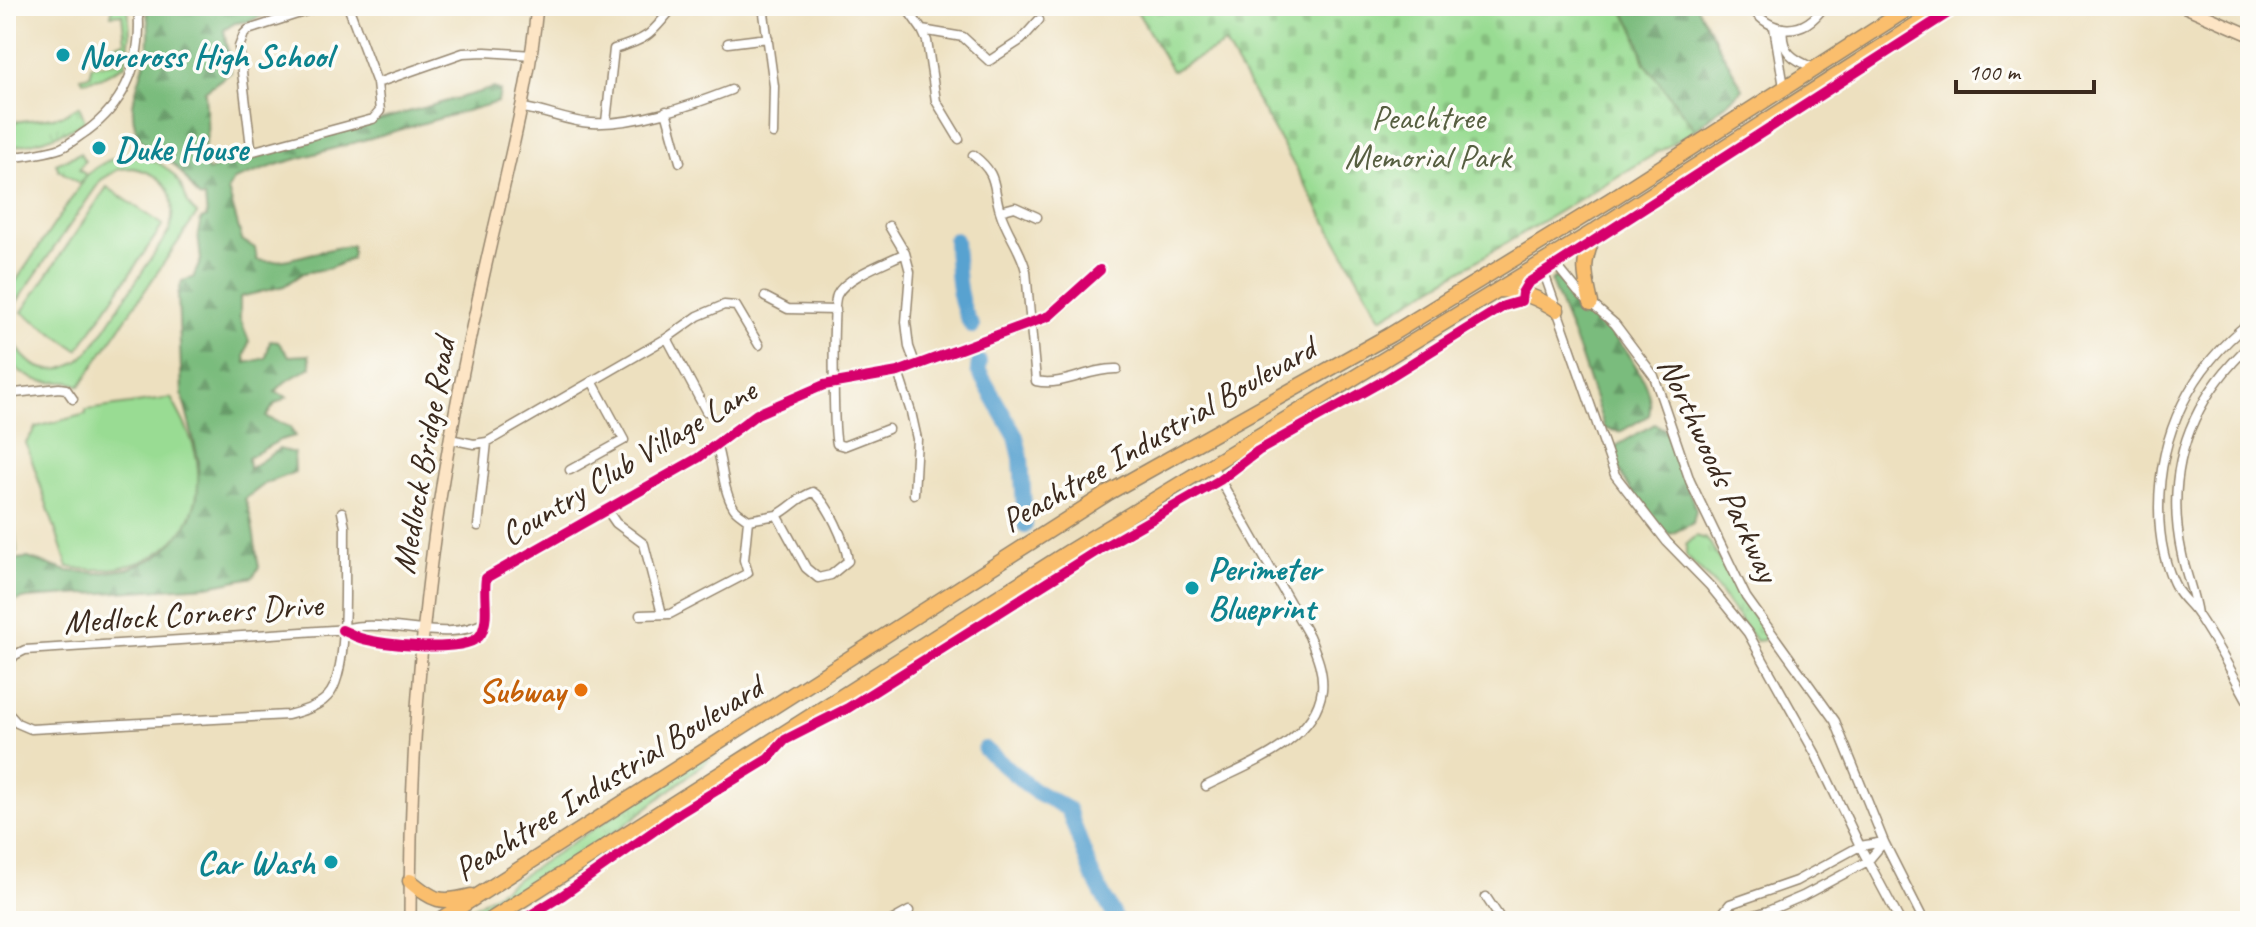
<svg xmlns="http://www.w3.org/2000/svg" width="2256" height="927" font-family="Caveat,sans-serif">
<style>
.grass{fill:url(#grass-tufts);stroke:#6a8358;stroke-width:2}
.forest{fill:url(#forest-firs);stroke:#5a734e;stroke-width:2}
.cemetery{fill:url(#cemetery-stones);stroke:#6a8358;stroke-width:2}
.pitch{fill:#99dc93;stroke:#6a8358;stroke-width:2;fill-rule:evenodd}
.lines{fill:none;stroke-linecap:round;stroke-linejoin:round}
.river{stroke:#58a2d0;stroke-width:16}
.street-casing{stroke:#94856e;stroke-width:11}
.secondary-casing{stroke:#94856e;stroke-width:14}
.highway-casing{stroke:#94856e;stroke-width:17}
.street{stroke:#fff;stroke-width:8}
.secondary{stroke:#fde5c5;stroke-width:11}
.highway{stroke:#fabe6d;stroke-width:14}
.cycleway-casing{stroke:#fdfcf7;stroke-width:15}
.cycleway{stroke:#d6006c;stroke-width:10}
.culture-dot{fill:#0f9aa8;stroke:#fdfcf7;stroke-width:3}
.food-dot{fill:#e8710a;stroke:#fdfcf7;stroke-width:3}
.labels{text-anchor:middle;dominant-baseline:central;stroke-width:7;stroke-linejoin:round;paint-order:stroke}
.culture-label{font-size:34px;font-weight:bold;fill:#0d838f;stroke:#fdfcf7;text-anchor:start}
.park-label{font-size:34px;fill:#575f41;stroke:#fdfcf7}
.street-label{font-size:34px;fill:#3b2a1e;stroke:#fdfcf7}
.food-label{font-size:34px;font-weight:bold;fill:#c56008;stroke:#fdfcf7;text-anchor:end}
</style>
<defs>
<pattern id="grass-tufts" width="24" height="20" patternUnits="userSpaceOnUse" patternTransform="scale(2)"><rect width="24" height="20" fill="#99dc93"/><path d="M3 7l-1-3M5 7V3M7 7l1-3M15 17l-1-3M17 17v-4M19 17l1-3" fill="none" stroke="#85bd7e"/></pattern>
<pattern id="forest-firs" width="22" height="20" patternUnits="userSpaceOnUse" patternTransform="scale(2)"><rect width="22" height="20" fill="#7abc7d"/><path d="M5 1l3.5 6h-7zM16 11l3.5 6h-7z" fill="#659966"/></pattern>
<pattern id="cemetery-stones" width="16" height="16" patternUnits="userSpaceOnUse" patternTransform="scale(2)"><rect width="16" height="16" fill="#99dc93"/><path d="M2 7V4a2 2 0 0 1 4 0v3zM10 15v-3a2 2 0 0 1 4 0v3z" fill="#85bd7e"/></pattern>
</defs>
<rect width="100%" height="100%" fill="#fdfcf7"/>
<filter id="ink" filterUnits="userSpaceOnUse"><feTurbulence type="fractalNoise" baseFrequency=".0125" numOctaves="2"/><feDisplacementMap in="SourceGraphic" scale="16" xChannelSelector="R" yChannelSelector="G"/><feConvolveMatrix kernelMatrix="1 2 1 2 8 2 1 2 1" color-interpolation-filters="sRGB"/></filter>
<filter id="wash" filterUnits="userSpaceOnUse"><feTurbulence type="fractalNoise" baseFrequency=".006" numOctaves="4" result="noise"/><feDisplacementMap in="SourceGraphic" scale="32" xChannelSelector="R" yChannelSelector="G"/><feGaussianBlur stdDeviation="1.8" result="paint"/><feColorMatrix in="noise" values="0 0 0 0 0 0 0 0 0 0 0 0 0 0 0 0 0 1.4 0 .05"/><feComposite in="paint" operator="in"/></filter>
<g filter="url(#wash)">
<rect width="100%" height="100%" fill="#ede0bf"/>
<path class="grass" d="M113 6H128L130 36 125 65 100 78 83 81 81 77 91 75V66L121 62 119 48H116V44L125 42 122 14 111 15Z
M79 106 85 121C58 137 36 143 6 148V123L61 116Z
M80 153 85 161 79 169 86 175 80 184 59 170 56 164Z
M1696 536 1706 539 1710 543 1741 599 1763 628 1766 636 1764 640 1756 641 1714 584 1686 556V545Z
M712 751 715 755 621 828 477 921H453Z"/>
<path class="forest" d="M146 6H286L250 21 235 23 224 30 231 72 205 91C205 116 212 129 202 152L208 171 236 160 494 88 500 91 498 102 279 164 234 180 228 190 242 240 255 248 257 260C287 266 321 247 352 246V258L331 268 303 273 284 286 240 297V318L249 341 245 356 246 363 266 358 270 341 278 342 289 356 309 355 311 367 285 382 275 392 287 397 275 404 266 417 290 427 295 436 280 440 248 458 249 469 279 449 294 453 295 472 266 483 245 499C254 520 254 544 259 567L253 577 208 586 27 598 6 603V560L28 558 67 571 99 573 128 569 155 558 171 544 191 517 197 498 199 462 182 394 178 295 182 281 193 278 201 260 198 234 201 219 207 217 205 198 199 197C190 186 183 172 172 163 164 156 152 155 145 146 116 104 148 78 149 37 150 27 147 16 146 6Z
M1619 6H1696L1743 89 1695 130 1645 63 1634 28Z
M1555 277C1584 302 1660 374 1649 415L1620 432 1605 429 1580 354 1551 282Z
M1655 424 1666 430 1696 510 1693 523 1671 534C1655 530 1619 476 1615 458 1615 457 1616 448 1616 446Z"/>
<path class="cemetery" d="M1134 6H1619L1634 28 1645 63 1695 130 1381 318 1225 44 1172 71Z"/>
<path class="pitch" d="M126 155C153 157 173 166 184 192 188 203 188 207 197 214L80 386C70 381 67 382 56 382 36 384 17 372 6 357V296L88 174C100 163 111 158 126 155ZM133 168C168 175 178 196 170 230L94 345C57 396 0 361 14 306L101 180 119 169Z
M107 187 163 225 78 350 22 312Z
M171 398C182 418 193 438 197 461 208 543 139 580 68 567L26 443 36 427 86 414V410Z
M6 494 9 508 13 509 17 553 6 559Z"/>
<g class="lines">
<path class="river" d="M955 240C957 269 956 301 972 326
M979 362 978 370 1016 437 1021 458 1025 525
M985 749 1033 790 1068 809 1092 875 1117 921"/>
</g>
</g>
<g filter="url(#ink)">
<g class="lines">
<defs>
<path id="street" d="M322 6 248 30 244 34 239 47 251 147 254 151 373 119 380 111 377 83 348 6
M763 6 774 86 773 134
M905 6 922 30 963 37 989 61 1021 40 1039 20
M1750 6C1771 35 1804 37 1824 6
M1774 27 1784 87
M1783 28C1780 52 1794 60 1814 68
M922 30 927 41 936 101 959 139
M728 43 768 38
M377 83 463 53 485 52 533 55
M523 108C546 111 568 122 591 123 636 125 690 106 731 90
M666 111 680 162
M606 122 614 49C649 39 651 34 674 6
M973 155C999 175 992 185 1000 211 1006 232 1021 249 1026 271L1036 381C1064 387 1088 368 1117 369
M6 158C24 156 43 154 61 148 70 144 79 136 87 131 129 100 143 57 138 6
M1000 211 1015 207 1037 217
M889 226 905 253 910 272 906 322 909 347 916 366
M1557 266 1578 292 1615 324 1654 376 1690 481 1746 597 1835 721 1884 842 1924 921
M1544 273 1615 475 1667 542 1710 586 1748 633 1815 753 1860 846 1900 921
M765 297 788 309 836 310
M2250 322C2191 368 2159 433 2159 508 2159 535 2164 566 2178 591 2183 599 2192 606 2197 614 2217 643 2233 675 2250 705
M667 338 706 411
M898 372 911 412 917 439 914 494
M6 394 59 388 66 389 73 399
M888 429 844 446 837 444C833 429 832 306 837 295 845 277 887 262 905 253
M450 439 474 444 487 442 667 338 698 316 724 305 736 306 759 345
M570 470 624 440 592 381
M813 492C828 502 846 543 848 561L831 575 818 578 806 568 777 515C791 508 798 497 813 492Z
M607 510 616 523 644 544 662 614
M748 520 777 515
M478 526 487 442
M2197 614C2194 593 2186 575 2182 555 2164 472 2189 402 2250 345
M640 615 670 614 748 573 744 560 748 520C744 516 737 513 734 508 722 489 723 464 716 444
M342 630C348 632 354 636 360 638 381 645 470 655 481 634 490 618 483 596 486 578L698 458 757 414 824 385 898 372 1049 316 1100 270
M6 666 15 655 25 650 333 630C343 630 353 626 363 626 405 623 447 642 486 622
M6 711 17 723 31 729 288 715C303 711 322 706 331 692 350 662 344 566 345 527L342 512
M1206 786C1247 765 1315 742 1322 690 1324 671 1316 653 1309 636L1211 464
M1486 897 1502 921
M1722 914 1735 921 1768 911 1803 896 1868 861 1884 842
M891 921 909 911
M1691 921 1722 914 1730 904 1796 881 1860 846 1884 842"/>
<path id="secondary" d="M2183 6 2250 35
M410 921C410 760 421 597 450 439 464 362 481 284 499 208 514 140 531 75 537 6"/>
<path id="highway" d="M1499 290C1522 291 1538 298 1557 310
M1591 303C1583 269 1582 262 1596 230
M410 881C434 901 440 904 471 896
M438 921 1108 493 1390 335 1610 200 1912 6
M489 921 1067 553 1596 230 1945 6"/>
</defs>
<use href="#street" class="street-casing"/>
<use href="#secondary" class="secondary-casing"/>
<use href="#highway" class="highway-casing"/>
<use href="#street" class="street"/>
<use href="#secondary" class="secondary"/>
<use href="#highway" class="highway"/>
<defs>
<path id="cycleway" d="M342 630C348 632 354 636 360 638 381 645 470 655 481 634 490 618 483 596 486 578L698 458 757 414 824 385 898 372 1049 316 1100 270
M521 921 563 895 681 812 768 759 785 740 848 708 1100 549 1220 480 1258 451 1383 381 1504 306 1521 301 1522 293 1528 283 1959 6"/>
</defs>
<use href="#cycleway" class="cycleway-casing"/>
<use href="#cycleway" class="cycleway"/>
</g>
</g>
<g class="culture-dot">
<circle cx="63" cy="55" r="8"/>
<circle cx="99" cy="148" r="8"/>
<circle cx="1192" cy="588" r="8"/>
<circle cx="331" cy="862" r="8"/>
</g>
<circle class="food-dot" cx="581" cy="690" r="8"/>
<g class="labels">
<g class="culture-label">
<text x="79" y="55">Norcross High School</text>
<text x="115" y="148">Duke House</text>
<text x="1208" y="568">Perimeter<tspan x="1208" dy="39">Blueprint</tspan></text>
<text x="315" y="862" text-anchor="end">Car Wash</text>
</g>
<g class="park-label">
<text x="1428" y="117">Peachtree<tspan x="1428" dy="39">Memorial Park</tspan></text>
</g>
<g class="street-label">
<text transform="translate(1158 434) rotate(-30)">Peachtree Industrial Boulevard</text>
<text transform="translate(423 456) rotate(-80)">Medlock Bridge Road</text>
<text transform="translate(628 462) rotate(-31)">Country Club Village Lane</text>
<text transform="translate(1719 469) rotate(65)">Northwoods Parkway</text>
<text transform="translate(193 613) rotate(-4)">Medlock Corners Drive</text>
<text transform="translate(608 778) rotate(-32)">Peachtree Industrial Boulevard</text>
</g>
<g class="food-label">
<text x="565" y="690">Subway</text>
</g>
</g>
<rect width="2256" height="927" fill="none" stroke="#fdfcf7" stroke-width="32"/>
<path d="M1956 80v12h138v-12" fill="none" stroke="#3b2a1e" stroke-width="4"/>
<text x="1968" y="80" font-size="24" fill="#3b2a1e" stroke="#fdfcf7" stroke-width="6" paint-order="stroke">100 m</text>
</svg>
